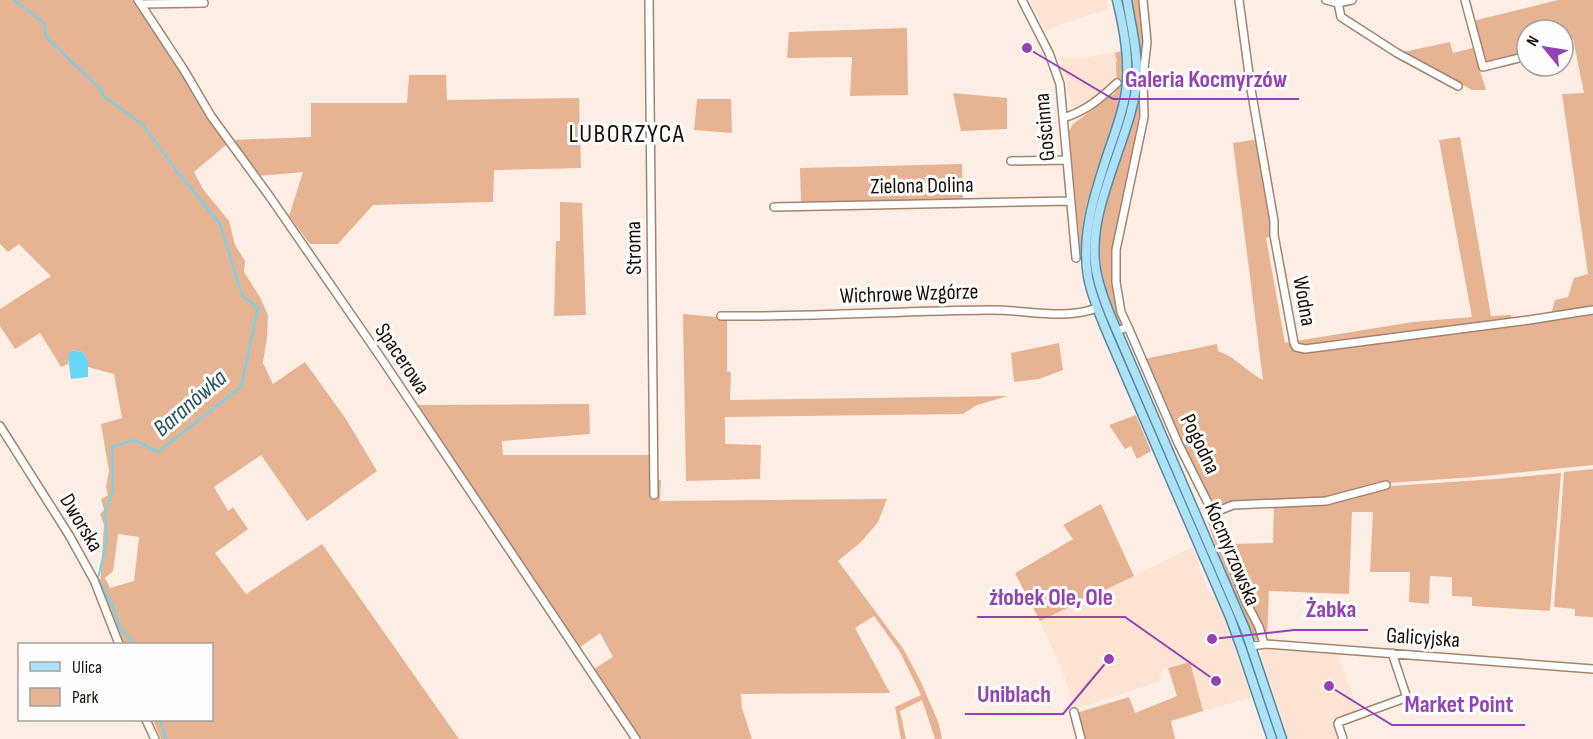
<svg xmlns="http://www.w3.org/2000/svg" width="1593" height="739" font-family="'Sofia Sans Condensed',sans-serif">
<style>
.built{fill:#fce3d3}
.green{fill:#e6b492;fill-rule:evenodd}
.water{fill:#69d6f7}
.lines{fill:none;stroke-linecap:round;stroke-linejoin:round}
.stream{stroke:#69d6f7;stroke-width:2}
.minor-casing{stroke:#a3846f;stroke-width:10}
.major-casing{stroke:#568ba1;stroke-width:11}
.minor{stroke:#fff;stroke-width:7}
.major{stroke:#ade1f8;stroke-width:8}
.labels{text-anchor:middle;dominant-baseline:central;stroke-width:6;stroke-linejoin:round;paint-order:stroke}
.street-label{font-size:22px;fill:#1b1008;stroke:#fefefe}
.water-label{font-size:24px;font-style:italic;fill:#21505e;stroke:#fefefe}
.quarter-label{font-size:26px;letter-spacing:1.5px;fill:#1b1008;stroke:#fefefe}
.leader{fill:none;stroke:#9443b2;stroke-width:2}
.callout-dot{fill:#9443b2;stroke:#fefefe;stroke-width:2}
.callout-label{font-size:24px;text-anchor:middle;font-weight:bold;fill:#9443b2;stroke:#fefefe;stroke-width:6;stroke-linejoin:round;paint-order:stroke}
</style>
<rect width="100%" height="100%" fill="#fceee5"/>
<path class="built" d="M1029 0H1107L1108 10 1091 14 1046 30Z
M1117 52 1118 76 1100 94 1074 110 1060 58H1083Z
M1193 547 1206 586 1210 594 1215 597 1224 617 1252 697 1203 711 1189 662 1163 669 1158 682 1075 709 1062 670 1040 621Z
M1269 647 1336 651 1359 711 1335 718 1342 739H1287L1261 662V653L1262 650Z"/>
<path class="green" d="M0 0H134L194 90 208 118 227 144 194 172 203 189 229 221 235 245 245 261 244 272 260 297 268 315 267 337 263 363 273 384 305 362 346 419 377 471 307 521 261 455 214 487 228 511 233 507 248 529 215 553 246 594 322 544 459 739H161L153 720H212V644H124L100 584 104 525 100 514 104 510 101 499 108 495 106 487 109 471 101 424 122 418 114 374 88 367V361L83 352 72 350 68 358V364L61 367 40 333 15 349 0 326V309L51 276 19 244 8 252 0 244ZM118 534 139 537 134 581 110 588 105 578 113 571Z
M1131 0H1141L1145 41 1143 118 1115 249 1124 323 1118 326 1108 297 1101 268 1099 236 1103 215 1139 96 1141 56Z
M1558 0H1593V309L1551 315 1555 300 1568 297 1574 278 1588 274 1562 94 1584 93 1573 39 1563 41V30H1527V54L1484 64 1473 21Z
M907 28 908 95 850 96 852 57 787 58 789 32Z
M1450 42 1453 53 1473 48 1486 90H1472L1403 52Z
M1121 51C1128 108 1098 158 1085 212 1081 228 1081 243 1081 258L1069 131 1073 124 1115 93 1117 89 1116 62H1117L1115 53Z
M409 75H446L447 100 579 98 581 168 494 170 493 202 373 205 338 244H310L289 216 303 172 258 176 231 140 311 137V103H407Z
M953 93 1007 98V129L961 131Z
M697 99H731L732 133 694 130Z
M1460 137 1491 316 1511 315 1512 320 1302 347 1298 344 1296 341 1413 322 1472 317 1439 140Z
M1259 139 1275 235 1266 238 1285 343 1293 341 1295 352 1360 344 1593 312V465L1474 477 1389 483 1326 498H1297L1234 503 1217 508 1213 506 1204 484 1180 443 1144 359 1217 344 1218 351C1236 357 1247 372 1263 380L1233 143Z
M962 164 963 203 801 204 800 168Z
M560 202 582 203 586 315 554 316 556 241H560Z
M683 314 727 318V371L731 372 730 400 1008 396 977 405 963 414 725 417V444L761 445 760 479 686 481Z
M1059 343 1063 370 1039 379 1014 382 1011 353Z
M589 404 590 434 502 441 503 455H655V480H661L660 501 887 499 878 522 861 542 838 561 904 650 921 682 939 724 942 739H935L922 700 900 711 906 739H901L895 707 921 695 900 652 874 616 855 628 890 693 741 694 742 708 752 739H637L592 670 613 657 600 633 579 648 414 405Z
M1136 415 1151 451 1137 459 1131 446 1125 449 1109 425Z
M1593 469V617L1575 616V609L1554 607 1564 472Z
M1561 473 1550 611 1472 606V597L1452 596V577L1430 576 1429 604 1409 602 1410 572H1370L1373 512H1352L1349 594 1269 591 1267 638 1263 627 1247 600 1228 544 1273 543 1274 504 1352 497 1391 486 1496 479Z
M1101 504 1134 576 1040 621 1015 573 1073 539 1063 525Z
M1206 517H1213C1227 557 1238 598 1259 635L1258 639 1256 641 1252 639 1239 605 1221 561Z
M1190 662 1203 711 1171 721 1175 739H1082L1076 713 1129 697 1135 713 1177 696 1168 668Z"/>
<path class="water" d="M71 350 83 352 88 361V377L71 379 68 358Z"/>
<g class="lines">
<path class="stream" d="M14 0 44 23 46 37 102 91 103 96 143 125 179 174 220 224 242 295 258 308 241 387 158 452 134 440 112 447 113 491 105 511 107 540 98 578 114 609 121 630 132 641V644
M160 720 166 739"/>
<defs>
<path id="minor" d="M138 0 184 70 211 116 270 197 379 355 636 739
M649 0 654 495
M1022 0 1049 53 1060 84 1076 258
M1239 0 1251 89 1274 221V235L1294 343 1296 347 1305 349 1529 320 1593 310
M1326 0 1338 3 1352 0
M1465 0 1483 67 1527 56
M1338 3 1341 17 1397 53 1458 86
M141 4 204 3
M1063 118C1086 111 1100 99 1117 83
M1011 161 1066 160
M774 207 1071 201
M721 316C810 317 899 311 988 310 1024 309 1062 321 1097 308
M1128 327 1178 443 1213 513 1245 600 1259 627 1264 644
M1117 331 1128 327 1121 312 1116 282V250L1144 117 1143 77 1147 42 1143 0
M0 426 69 535 94 580 119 644
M1213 513 1233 505 1326 501 1386 485
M1251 646 1266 644 1593 669
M1074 712 1081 739
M146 720 155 739
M1343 739 1338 724 1339 722 1405 698 1406 695 1392 653"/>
<path id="major" d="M1117 0C1124 29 1130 60 1126 91 1123 113 1114 135 1107 156 1094 196 1081 235 1088 277 1092 298 1101 318 1109 337L1230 617 1242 650 1272 739
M1127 0C1131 25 1138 52 1137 78 1135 103 1127 126 1119 149 1106 188 1089 229 1096 270 1100 292 1108 311 1117 331L1245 629 1282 739"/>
</defs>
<use href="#minor" class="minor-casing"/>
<use href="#major" class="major-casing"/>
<use href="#minor" class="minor"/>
<use href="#major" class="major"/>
</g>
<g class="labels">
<g class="street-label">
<text transform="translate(1045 127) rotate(-95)">Gościnna</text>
<text transform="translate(922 186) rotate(-1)">Zielona Dolina</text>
<text transform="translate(634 248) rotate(-91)">Stroma</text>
<text transform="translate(909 294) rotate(-2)">Wichrowe Wzgórze</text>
<text transform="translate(1304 301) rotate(80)">Wodna</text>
<text transform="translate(402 359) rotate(56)">Spacerowa</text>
<text transform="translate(1200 444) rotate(64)">Pogodna</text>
<text transform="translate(81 523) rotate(59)">Dworska</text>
<text transform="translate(1232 554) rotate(67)">Kocmyrzowska</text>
<text transform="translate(1423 638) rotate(4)">Galicyjska</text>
</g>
<g class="water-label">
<text transform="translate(190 403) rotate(-41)">Baranówka</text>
</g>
<g class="quarter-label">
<text x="627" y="134">LUBORZYCA</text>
</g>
</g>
<path class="leader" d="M1027 48L1113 99H1299M1216 681L1125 617H977M1212 639L1294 630H1368M1109 659L1063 714H965M1329 686L1392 725H1525"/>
<g class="callout-dot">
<circle cx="1027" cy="48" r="6"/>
<circle cx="1216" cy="681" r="6"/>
<circle cx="1212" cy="639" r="6"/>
<circle cx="1109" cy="659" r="6"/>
<circle cx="1329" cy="686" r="6"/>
</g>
<g class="callout-label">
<text x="1206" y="87">Galeria Kocmyrzów</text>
<text x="1051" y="605">żłobek Ole, Ole</text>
<text x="1331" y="617">Żabka</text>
<text x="1014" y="702">Uniblach</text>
<text x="1459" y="712">Market Point</text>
</g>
<rect x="18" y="643" width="195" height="78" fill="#fefefe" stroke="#a39f9c" stroke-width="1.5"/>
<rect x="30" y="662" width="30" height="9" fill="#ade1f8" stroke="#a39f9c" stroke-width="1.5"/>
<text x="72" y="673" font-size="18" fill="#1b1008">Ulica</text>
<rect x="30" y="688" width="30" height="18" fill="#e6b492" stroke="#a39f9c" stroke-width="1.5"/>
<text x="72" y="703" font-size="18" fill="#1b1008">Park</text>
<g transform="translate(1545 48) rotate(300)"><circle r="28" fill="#fefefe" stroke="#a39f9c" stroke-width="1.5"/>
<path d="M0-4.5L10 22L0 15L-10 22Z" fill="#9443b2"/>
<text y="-9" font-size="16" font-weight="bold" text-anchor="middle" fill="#1b1008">N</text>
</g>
</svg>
